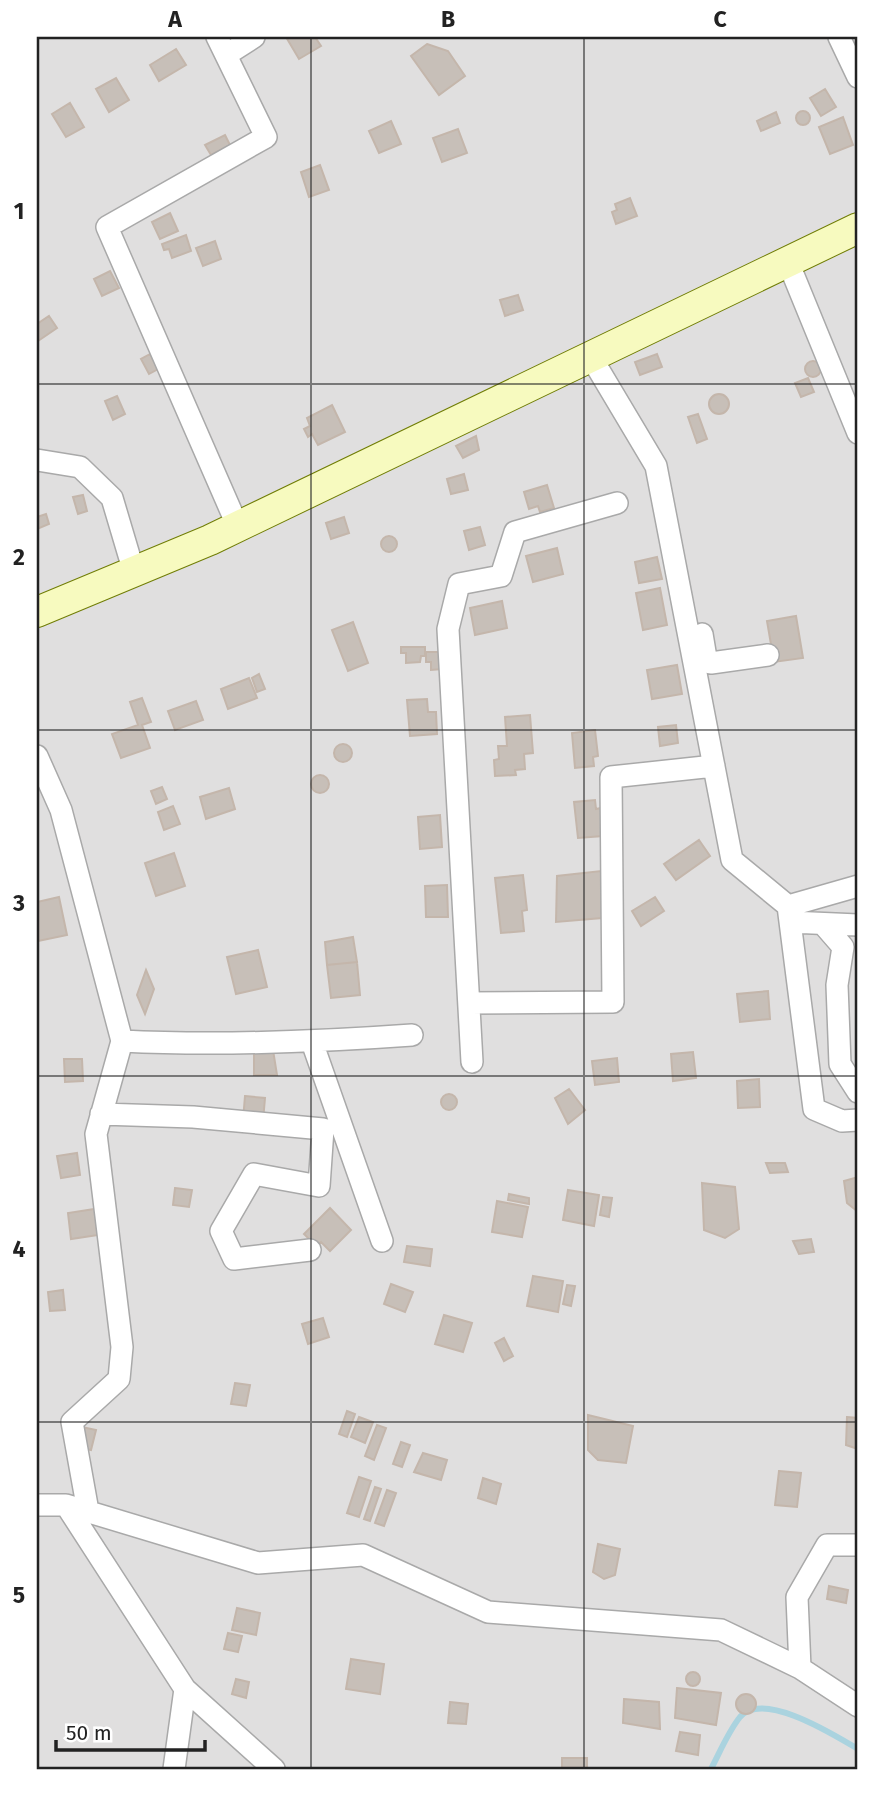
<svg xmlns="http://www.w3.org/2000/svg" width="895" height="1806" font-family="'Fira Sans',sans-serif">
<style>
.residential{fill:#e0dfdf}
.lines{fill:none;stroke-linecap:round;stroke-linejoin:round}
.stream{stroke:#aad3df;stroke-width:6}
.building{fill:#c7bfb8;stroke:#c4b6ab;stroke-width:2}
.minor-casing{stroke:#a9a9a9;stroke-width:24}
.secondary-casing{stroke:#707d05;stroke-width:32}
.minor{stroke:#fff;stroke-width:21}
.secondary{stroke:#f7fabf;stroke-width:30}
.grid{fill:none;stroke:#222;stroke-width:2;stroke-opacity:0.55}
.neatline{fill:none;stroke:#222;stroke-width:2.5}
.grid-label{font-size:23px;text-anchor:middle;font-weight:bold;fill:#222}
</style>
<rect width="100%" height="100%" fill="#f2efe9"/>
<path class="residential" d="M37 37H858V1769H37Z"/>
<g class="lines">
<path class="stream" d="M711 1769C720 1752 728 1732 740 1717 763 1690 834 1735 858 1749"/>
</g>
<path class="building" d="M286 37H315L321 46 299 59Z
M427 44 448 51 465 76 439 95 411 56Z
M176 49 186 65 159 81 150 65Z
M116 78 129 100 109 112 96 89Z
M825 89 836 107 821 116 810 98Z
M70 103 84 127 66 137 52 114Z
M796 118a7 7 0 1 1 14 0a7 7 0 1 1-14 0Z
M776 112 780 123 761 131 757 121Z
M843 117 853 145 830 154 819 127Z
M391 121 401 144 379 153 369 131Z
M458 129 467 153 442 162 433 138Z
M225 135 230 145 211 155 205 145Z
M320 165 329 190 309 197 301 172Z
M630 198 637 216 616 224 612 212 617 210 615 204Z
M170 213 178 231 160 239 152 222Z
M186 235 191 251 172 258 169 249 164 250 162 244Z
M215 241 221 259 203 266 196 248Z
M110 271 119 288 102 296 94 279Z
M518 295 523 310 505 316 500 300Z
M49 316 57 328 38 341 37 324Z
M150 354 158 369 149 374 141 359Z
M657 354 662 367 640 375 635 362Z
M805 369a8 8 0 1 1 16 0a8 8 0 1 1-16 0Z
M808 378 814 392 801 397 795 383Z
M709 404a10 10 0 1 1 20 0a10 10 0 1 1-20 0Z
M117 396 125 414 113 420 105 401Z
M332 405 345 432 318 445 312 434 308 437 304 429 310 426 307 418Z
M698 414 707 439 697 443 688 417Z
M476 436 479 450 463 458 456 446Z
M464 474 468 490 451 494 447 479Z
M547 485 554 508 540 512 538 506 529 509 524 492Z
M83 495 87 511 78 514 73 497Z
M46 514 49 524 37 529V517Z
M344 517 349 533 331 539 326 523Z
M480 527 485 545 469 550 464 531Z
M381 544a8 8 0 1 1 16 0a8 8 0 1 1-16 0Z
M557 548 563 574 533 582 526 556Z
M657 557 662 579 639 583 635 562Z
M660 588 667 625 643 630 636 593Z
M502 601 507 628 475 635 470 608Z
M796 616 803 658 774 662 767 621Z
M353 622 368 663 348 671 332 630Z
M401 647H425V656H421L420 662 406 663V653H401Z
M426 652H445L442 669 431 670V662H426Z
M677 665 682 694 652 699 647 670Z
M259 674 265 689 257 692 252 678Z
M249 678 257 698 228 709 221 689Z
M142 698 151 722 142 725 150 748 121 758 112 734 138 725 130 702Z
M427 699 428 712H436L437 734 410 736 407 700Z
M196 701 203 720 175 730 168 711Z
M530 715 533 753 524 754 525 769 515 770 516 775 495 776 494 760 499 759 498 746H507L505 717Z
M676 725 678 743 660 746 658 727Z
M595 730 598 756 593 757 594 766 575 768 572 733Z
M334 753a9 9 0 1 1 18 0a9 9 0 1 1-18 0Z
M311 784a9 9 0 1 1 18 0a9 9 0 1 1-18 0Z
M162 787 167 799 156 804 151 791Z
M229 788 235 809 206 819 200 797Z
M595 800 596 809 601 808 603 836 578 838 574 802Z
M173 806 180 824 164 830 158 812Z
M440 815 442 847 420 849 418 817Z
M699 840 710 856 676 880 664 864Z
M174 853 185 886 156 896 145 863Z
M601 871 602 918 556 922 557 876Z
M523 875 527 910 522 911 524 931 501 933 495 878Z
M447 885 448 917H426L425 886Z
M59 897 67 935 38 941 37 902Z
M655 897 664 911 641 926 632 911Z
M353 937 357 962 327 965 325 942Z
M258 950 267 987 236 994 227 957Z
M357 962 360 995 331 998 327 965Z
M146 970 154 989 145 1014 137 995Z
M768 991 770 1019 740 1022 737 994Z
M254 1049 273 1050 277 1075H254Z
M693 1052 696 1078 673 1081 671 1054Z
M617 1058 619 1082 595 1085 592 1061Z
M64 1059H82L83 1081 65 1082Z
M759 1079 760 1107 738 1108 737 1081Z
M569 1089 585 1110 568 1124 555 1098Z
M441 1102a8 8 0 1 1 16 0a8 8 0 1 1-16 0Z
M245 1096 265 1098 263 1121 243 1120Z
M77 1153 80 1175 61 1178 57 1156Z
M766 1163H785L788 1172 770 1173Z
M858 1177V1212L847 1203 844 1181Z
M702 1183 735 1187 739 1229 725 1238 704 1230Z
M175 1188 192 1190 189 1207 173 1205Z
M568 1190 599 1195 594 1226 563 1220Z
M509 1194 529 1198V1204L508 1200Z
M603 1197 612 1198 609 1217 600 1215Z
M497 1201 528 1207 522 1237 492 1232Z
M101 1208 105 1234 71 1239 68 1213Z
M330 1208 351 1230 330 1251 321 1242 316 1246 304 1234Z
M811 1239 814 1252 799 1254 793 1241Z
M407 1246 432 1249 430 1266 404 1262Z
M533 1276 563 1281 558 1312 527 1306Z
M391 1284 413 1292 405 1312 384 1304Z
M567 1285 575 1286 571 1306 563 1304Z
M63 1290 65 1310 50 1311 48 1292Z
M444 1315 472 1323 463 1352 435 1344Z
M323 1318 329 1337 308 1344 302 1324Z
M504 1338 513 1356 504 1361 495 1343Z
M235 1383 250 1385 246 1406 231 1404Z
M347 1411 355 1414 347 1437 339 1434Z
M588 1415 633 1426 626 1463 598 1460 588 1450Z
M359 1417 373 1422 365 1443 351 1437Z
M847 1417 858 1418V1449L846 1445Z
M377 1425 386 1428 374 1460 365 1456Z
M82 1427 96 1430 91 1450 77 1447Z
M401 1442 410 1445 402 1467 393 1464Z
M423 1453 447 1460 441 1480 414 1472Z
M779 1471 801 1473 797 1507 775 1505Z
M359 1477 371 1481 359 1517 347 1513Z
M483 1478 501 1484 496 1504 478 1498Z
M375 1487 381 1489 370 1521 364 1519Z
M387 1490 396 1493 384 1526 375 1523Z
M598 1544 620 1549 615 1575 604 1579 593 1572Z
M829 1586 848 1590 846 1603 827 1599Z
M237 1608 260 1613 256 1635 232 1630Z
M228 1633 242 1636 238 1652 224 1649Z
M351 1659 384 1664 380 1694 346 1689Z
M686 1679a7 7 0 1 1 14 0a7 7 0 1 1-14 0Z
M236 1679 249 1682 246 1698 232 1694Z
M677 1688 721 1693 716 1725 675 1718Z
M736 1704a10 10 0 1 1 20 0a10 10 0 1 1-20 0Z
M624 1699 659 1702 660 1729 623 1723Z
M450 1702 468 1704 466 1724 448 1723Z
M680 1732 700 1735 698 1755 676 1751Z
M562 1758H587V1769H562Z"/>
<g class="lines">
<defs>
<path id="minor" d="M217 37 266 137 107 227 238 527
M839 37 858 77
M226 55 254 37
M788 262 858 433
M591 357 656 466 732 860 788 906 814 1109 842 1121 858 1120
M37 460 80 467 112 498 134 572
M702 634 706 658 711 663 768 655
M37 756 61 810 122 1041C219 1046 315 1042 412 1035
M788 906 858 886
M790 922 858 925
M823 924 843 947 837 985 840 1064 858 1092
M469 1003 613 1002 611 777 714 766
M312 1042 382 1241
M472 1062 448 629 459 584 501 576 515 532 617 503
M101 1114 193 1117 323 1129 319 1186 254 1174 221 1231 234 1259 310 1250
M37 1505H66L258 1563 363 1555 488 1612 721 1630 800 1668 858 1706
M66 1505 185 1689 274 1769
M88 1511 72 1422 119 1379 122 1347 96 1134 122 1041
M800 1668 797 1597 827 1545H858
M174 1769 185 1689"/>
<path id="secondary" d="M37 612 210 540 858 228"/>
</defs>
<use href="#minor" class="minor-casing"/>
<use href="#secondary" class="secondary-casing"/>
<use href="#minor" class="minor"/>
<use href="#secondary" class="secondary"/>
</g>
<path class="grid" d="M311 37V1769M584 37V1769M37 384H858M37 730H858M37 1076H858M37 1422H858"/>
<rect width="895" height="1806" fill="none" stroke="#ffffff" stroke-width="77"/>
<path d="M56 1740v10h149v-10" fill="none" stroke="#222222" stroke-width="3.5"/>
<text x="66" y="1740" font-size="21" fill="#222222" stroke="#ffffff" stroke-width="5" paint-order="stroke">50 m</text>
<rect x="38" y="38" width="818" height="1730" class="neatline"/>
<g class="grid-label">
<text x="175" y="27">A</text>
<text x="448" y="27">B</text>
<text x="720" y="27">C</text>
<text x="19" y="219">1</text>
<text x="19" y="565">2</text>
<text x="19" y="911">3</text>
<text x="19" y="1257">4</text>
<text x="19" y="1603">5</text>
</g>
</svg>
